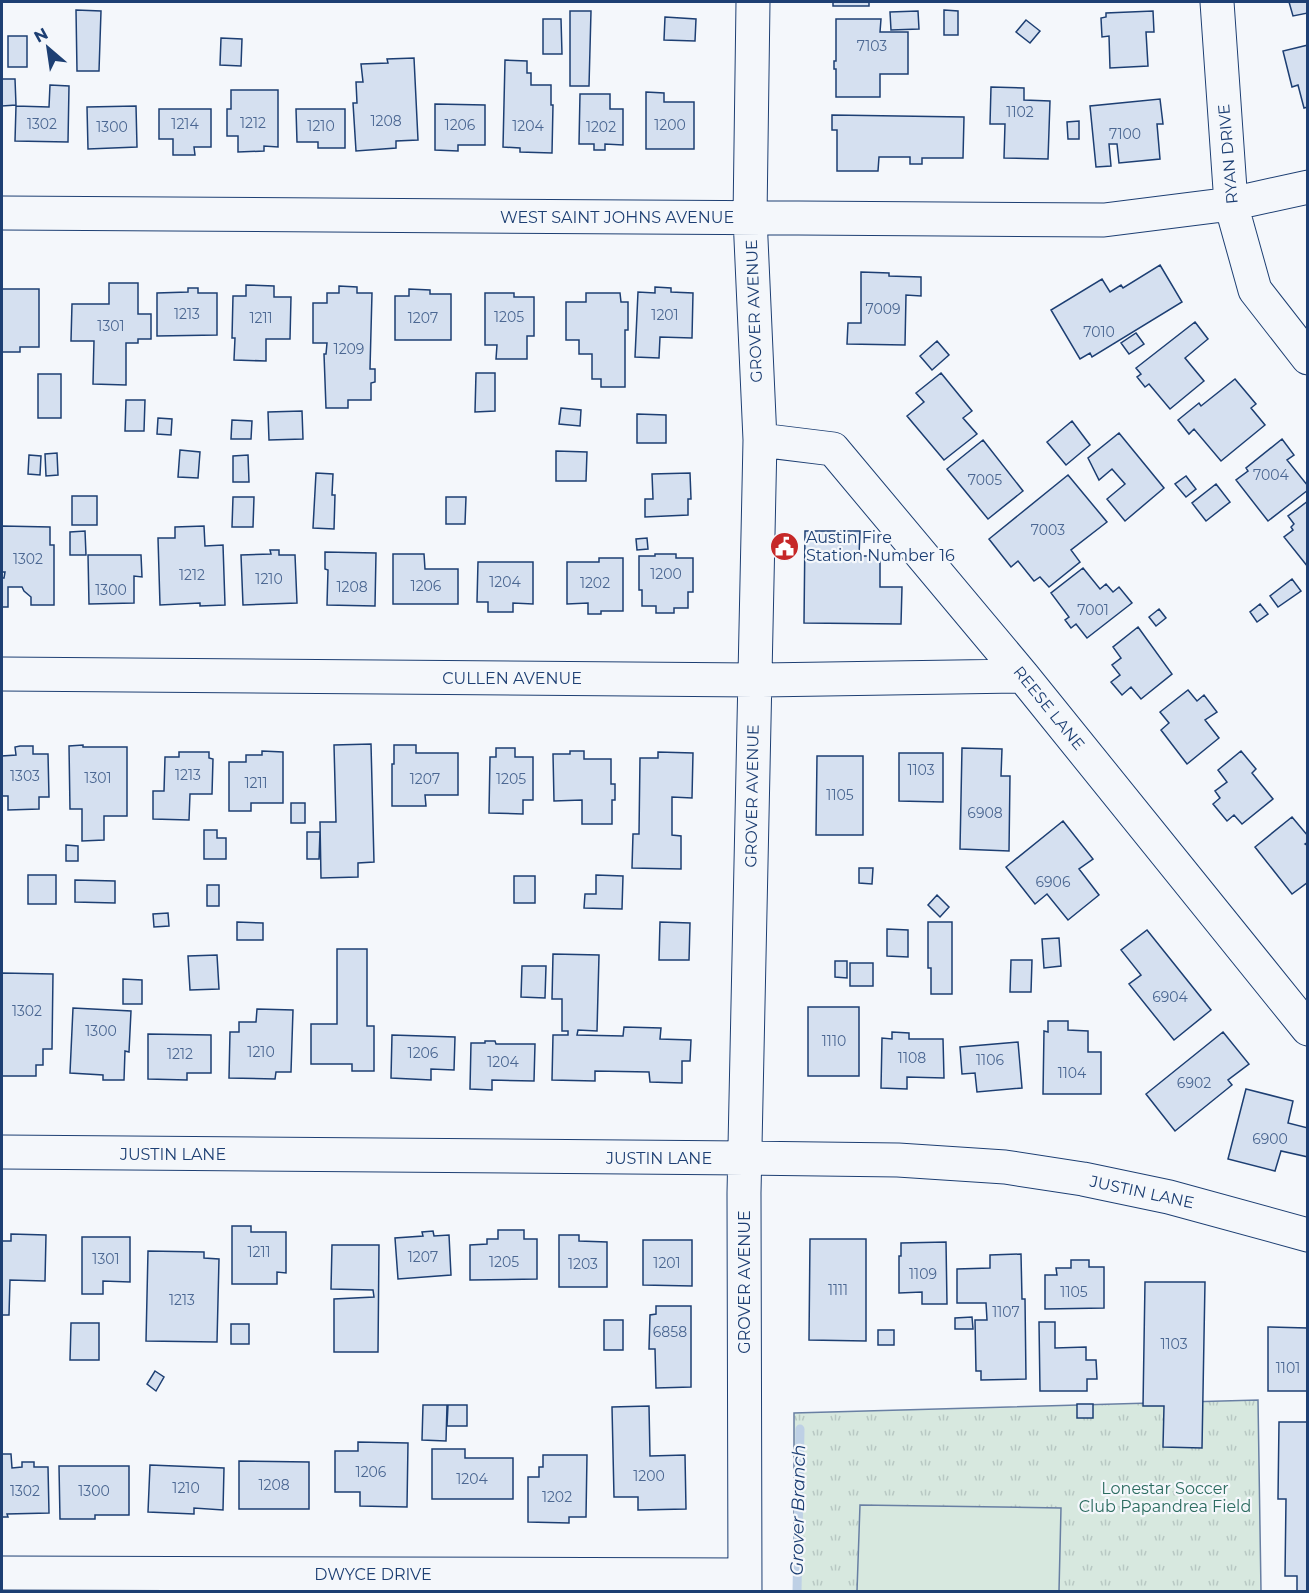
<svg xmlns="http://www.w3.org/2000/svg" width="1309" height="1593" font-family="Montserrat,sans-serif">
<style>
.grass{fill:url(#grass-tufts);stroke:#687fa3;stroke-width:1.5}
.pitch{fill:#d7e8df;stroke:#687fa3;stroke-width:1.5}
.lines{fill:none;stroke-linecap:round;stroke-linejoin:round}
.stream{stroke:#bed0e5;stroke-width:9}
.building{fill:#d5e0f0;stroke:#1d3f73;stroke-width:1.5}
.minor-casing{stroke:#1d3f73;stroke-width:35}
.minor{stroke:#f4f7fb;stroke-width:33}
.labels{text-anchor:middle;dominant-baseline:central;stroke-width:4.5;stroke-linejoin:round;paint-order:stroke}
.number-label{font-size:14px;fill:#4b6792}
.street-label{font-size:16px;fill:#1d3f73;stroke:#f4f7fb}
.poi-label{font-size:16px;fill:#1d3f73;stroke:#f4f7fb;text-anchor:start}
.park-label{font-size:16px;fill:#2c6c60;stroke:#f4f7fb}
.water-label{font-size:18px;font-style:italic;fill:#1d3f73;stroke:#f4f7fb}
</style>
<defs>
<pattern id="grass-tufts" width="24" height="20" patternUnits="userSpaceOnUse" patternTransform="scale(1.5)"><rect width="24" height="20" fill="#d7e8df"/><path d="M3 7l-1-3M5 7V3M7 7l1-3M15 17l-1-3M17 17v-4M19 17l1-3" fill="none" stroke="#b8c8c3"/></pattern>
</defs>
<rect width="100%" height="100%" fill="#f4f7fb"/>
<path class="grass" d="M1258 1400 1261 1591H794V1413Z"/>
<path class="pitch" d="M860 1505 1061 1508 1059 1591H857Z"/>
<g class="lines">
<path class="stream" d="M797 1592 800 1429"/>
</g>
<path class="building" d="M833 2H869V6H833Z
M1289 2H1308V13L1293 16Z
M76 10 101 11 99 71H77Z
M944 10 958 11V35H944Z
M570 11H591L589 86H570Z
M918 11 919 29 891 30 890 12Z
M1153 11 1154 32H1146L1148 66 1110 68 1109 36 1102 37 1101 18 1106 17V13Z
M665 17 696 19 695 41 664 40Z
M543 19H561L562 54H543Z
M836 19H881L880 32H908V74H880V97H836V69H834V61H836Z
M1026 20 1040 31 1030 43 1016 32Z
M8 36H27V67H8Z
M221 38 242 39 241 66 220 65Z
M1308 45V107L1304 108 1298 85 1292 87 1283 51Z
M414 58 418 140 396 141V148L356 151 353 103H357L356 82H363L361 64 388 63 387 59Z
M505 60 527 61V73H531V85H551V105H553L552 153 520 152V148L503 147Z
M2 79H15L16 105 2 106Z
M50 85 69 86 68 142 15 141 16 106 49 107Z
M991 87 1024 88V100L1050 101 1048 159 1004 158 1005 124H990Z
M231 90H278V147L264 146V151L238 152V136H227V109H231Z
M646 92 664 93V102H694V149H646Z
M580 94H610V109H623V145L605 144V150H594V144H579Z
M1160 99 1163 124H1157L1160 159 1119 163 1117 144H1109L1111 166 1096 167 1090 106Z
M435 104 485 105V145H458V151L435 150Z
M136 106 137 147 88 149 87 107Z
M159 109H211V147H194L195 155H173V139H159Z
M296 109H345V148H318V142H297Z
M832 115 964 117 963 158H922V164H910V157H879L878 171H837V130H832Z
M1079 121V139H1068L1067 122Z
M1160 265 1182 302 1092 357 1090 353 1080 359 1051 310 1102 279 1110 292 1121 285 1123 288Z
M861 272 889 273V276L921 277V296L906 295 905 345 847 344 848 323H861Z
M109 283H138V314H151V339H138V343H126V385L93 384 94 341H71L72 304H109Z
M246 285 274 286V297H291L290 339H266V361L234 360 235 338H232L233 296H246Z
M339 286 357 287V293H372L370 369H375V382L371 383V400H348V408H326L324 354H326L327 343H313V303H327V293H339Z
M655 287 671 288V292L693 293 692 338 660 337 659 358 635 357 638 292 655 293Z
M188 288H198V293H217V335L157 336V293L188 292Z
M2 289H39V347H20V352H2Z
M409 289 430 290V294H451V340H395V296H409Z
M485 293H514V297H534V336H527V359H496L497 345H485Z
M586 293H620L621 302H628V330H625V387H601V379H592V354H579V340H566V302H586Z
M1195 322 1208 339 1185 358 1204 381 1170 409 1149 384 1145 387 1137 377 1141 374 1136 368Z
M1136 333 1144 344 1129 354 1121 343Z
M937 341 949 355 932 370 920 356Z
M476 373H495V411L475 412Z
M941 373 972 411 963 418 977 434 944 460 907 416 924 402 916 393Z
M38 374H61V418H38Z
M1235 379 1256 404 1251 408 1265 425 1221 461 1194 429 1189 434 1178 420 1199 403 1201 406Z
M126 400H145L144 431H125Z
M561 408 581 410 580 426 559 424Z
M302 411 303 439 269 440 268 412Z
M637 414 666 415V443H637Z
M158 418 172 419 171 435 157 434Z
M232 420 252 421 251 439H231Z
M1072 421 1090 445 1066 465 1047 442Z
M1119 433 1164 488 1125 521 1107 499 1125 484 1112 469 1099 480 1088 458Z
M1282 439 1294 455 1287 460 1308 486V490L1268 521 1236 480 1248 471 1246 468Z
M983 440 1023 491 988 519 947 469Z
M180 450 200 452 198 478 178 477Z
M556 451 587 452 586 481H556Z
M57 453 58 475 46 476 45 454Z
M29 455 41 456 40 475 28 474Z
M248 455 249 482H233V456Z
M316 473 333 474 332 495H335L334 529 313 528Z
M690 473 691 499H688V515L645 517V499H653L652 474Z
M1068 475 1107 522 1071 550 1080 562 1049 587 1040 577 1034 581 1018 561 1011 567 989 539Z
M1186 476 1196 489 1186 497 1175 484Z
M1216 484 1230 502 1206 521 1192 503Z
M72 496H97V525H72Z
M233 497H254L253 527H232Z
M446 497H466L465 524H446Z
M1308 501V567L1284 537 1293 530 1291 527 1294 524 1288 516Z
M2 526 50 527V545H54V605H31V597L24 591 22 587H8V607H2V578H4L5 572H2Z
M204 526 205 546 223 545 225 605 200 606V603L160 605 158 538H175V527Z
M85 531 86 555H70V532Z
M805 531H860L859 556H880V587H902L901 624 804 623Z
M647 538 648 549 637 550 636 539Z
M270 550H279V555H295L297 603 243 605 241 555 271 554Z
M325 552 376 553 375 606 327 605 328 570 325 569Z
M393 554H424L425 569H458V604H393Z
M655 554H676V558H693V592H688V608H674V613H656V606H642V590H639V556H655Z
M88 555H141L142 577 134 576V603L89 604Z
M599 558H623V611H601V614H588V603L567 604V562H599Z
M478 562H533V604L513 603V612H488V602H477Z
M1083 568 1100 589 1106 584 1113 592 1119 587 1132 603 1087 638 1076 624 1071 628 1065 620 1069 617 1051 593Z
M1292 579 1301 591 1278 607 1270 596Z
M1260 604 1268 614 1257 622 1250 612Z
M1159 609 1166 618 1156 626 1149 617Z
M1138 627 1172 674 1141 699 1131 687 1122 695 1111 682 1120 675 1112 665 1121 658 1113 647Z
M1188 690 1197 701 1204 695 1217 712 1205 720 1219 738 1187 764 1161 730 1169 723 1160 712Z
M371 744 374 862 358 863V877L321 878 320 822H336L334 745Z
M83 745V747H127V816H104V840L82 841V809H70L69 746Z
M394 745H416V753H458V795H425L426 806H392V764H394Z
M20 746H33V754H48L49 797H39V809L8 810V796H2V756L16 755 15 747Z
M496 748H515V757H533V800H523V814L489 813 490 757H496Z
M962 748 1002 749 1001 776H1010L1009 851 960 849Z
M262 751 283 752V803H251V811H229V762H246V755H262Z
M570 751H584V759H611V784H615V800H612V824H582V800L554 801 553 754H570Z
M1241 751 1256 769 1252 773 1273 799 1242 824 1234 815 1227 821 1213 804 1220 798 1215 791 1227 782 1218 770Z
M179 752H209V758L213 759 212 794H190L189 820 153 819V791H164L165 757H179Z
M658 752 693 753 692 798 672 797V835L681 836V869L632 868 633 834H639L640 758H658Z
M899 753H943V802L899 801Z
M817 756H863V835H816Z
M291 803H305V823H291Z
M1292 817 1308 836V842L1305 844 1308 846V882L1292 894 1255 847Z
M1063 821 1093 859 1079 869 1099 895 1068 920 1047 894 1035 904 1006 867Z
M204 830H217V838H226V859H204Z
M307 832H320L319 859H307Z
M66 845 78 846V861H66Z
M859 868H873L872 884 859 883Z
M28 875H56V904H28Z
M596 875 623 876 622 909 584 908 585 894H596Z
M514 876H535V903H514Z
M75 880 115 881V903L75 902Z
M207 885H219V906H207Z
M937 895 949 907 940 917 928 905Z
M168 913 169 926 154 927 153 914Z
M237 922 263 923V940H237Z
M660 922 690 923 689 960H659Z
M928 922H952V994H931V968H928Z
M887 929 908 930V957L887 956Z
M1147 930 1211 1010 1174 1040 1129 984 1141 975 1121 950Z
M1059 938 1061 966 1044 968 1042 939Z
M337 949H367V1026H374V1071H352V1064H311V1024H337Z
M553 954 599 955 597 1031 578 1030 577 1035 623 1036 624 1027 661 1028 660 1039 691 1040 690 1061H682V1083L650 1082 649 1072 595 1071V1081L552 1080 553 1035H568V1031H562V999H552Z
M217 955 219 989 190 990 188 956Z
M1011 960H1032L1031 992H1010Z
M835 961H847V978L835 977Z
M850 963H873V986H850Z
M522 966H546L545 998 521 997Z
M2 973 53 974 52 1049H43V1065H36V1076H2Z
M123 979 142 980V1004H123Z
M808 1007H859V1076H808Z
M73 1008 131 1011 129 1052 125 1051 124 1080H103V1075L70 1073Z
M257 1009 293 1010 291 1072H276L275 1079 229 1078 230 1032H239V1022H256Z
M1048 1021H1068V1030L1088 1031V1052H1101V1094H1043L1044 1031 1048 1032Z
M892 1032 909 1033V1039H943L944 1078 907 1077V1089L881 1088 882 1038 892 1039Z
M1223 1032 1249 1064 1228 1080 1232 1085 1175 1131 1146 1094Z
M148 1034 211 1035V1073H187V1080L148 1079Z
M392 1035 455 1037 454 1070 431 1069V1080L391 1078Z
M485 1041H495L496 1044H535L534 1081 492 1080V1090L470 1089 471 1043H485Z
M1018 1042 1022 1088 977 1092 975 1073 962 1074 960 1047Z
M1246 1089 1293 1101 1288 1123 1308 1128V1157L1281 1151 1275 1171 1228 1159Z
M232 1226H251V1232H286V1273L277 1272V1284H232Z
M498 1230H524V1239H537V1279L470 1280V1245L487 1244V1239H498Z
M433 1231 434 1236 449 1235 451 1275 398 1279 395 1238 423 1236 422 1232Z
M11 1234 46 1235 45 1281 10 1280 9 1315H2V1241H11Z
M559 1235H579V1241L607 1242V1287H559Z
M82 1237H130V1282L103 1281V1294H82Z
M810 1239H866V1341L809 1340Z
M643 1240H692V1286L643 1285Z
M946 1242 947 1304H922V1292L899 1293V1256H901V1243Z
M332 1245H379L378 1352H334V1299L374 1297 373 1290 331 1289Z
M148 1251 204 1252V1258L219 1259 217 1342 146 1341Z
M1021 1254 1022 1299H1025L1026 1379 981 1380V1371H976L975 1320H987L986 1303H957V1269L990 1268V1255Z
M1071 1260H1089V1267H1104V1308L1045 1309V1275H1057L1056 1268H1071Z
M1145 1282H1205L1202 1448 1163 1447 1164 1406H1143Z
M656 1306H691V1387L656 1388 655 1349H649L650 1315 656 1314Z
M972 1317 973 1329H955V1318Z
M604 1320H623V1350H604Z
M1039 1322H1055V1348L1086 1347V1360H1096L1097 1379H1087V1391H1040Z
M71 1323H99V1360H70Z
M231 1324H249V1344H231Z
M1268 1327 1307 1328 1308 1391H1268Z
M878 1330H894V1345H878Z
M155 1371 164 1377 156 1391 147 1384Z
M1077 1404H1093V1418H1077Z
M423 1405H447L446 1441 422 1440Z
M448 1405H467V1426H447Z
M649 1406 650 1456 685 1455 686 1509 638 1510V1497H614L612 1407Z
M1279 1422H1308V1592H1297V1576H1285L1286 1499H1278Z
M358 1442 408 1443 407 1507 360 1506V1492H335V1451H358Z
M432 1449H465V1458H513V1499H432Z
M2 1454H11L12 1468 22 1467V1462H34V1467H48L49 1513 7 1514 8 1517H2Z
M543 1455H587L586 1517H569V1523L528 1522V1477H539V1467H543Z
M239 1461 309 1462V1509H239Z
M150 1465 224 1468 223 1510 194 1508V1514L148 1512Z
M59 1466H129V1515H95V1519H60Z"/>
<g class="lines">
<defs>
<path id="minor" d="M1217 2 1231 204 1255 290 1308 358
M2 213 1104 220 1231 204 1308 187
M760 440 833 449 1023 676 1308 1029
M2 674 754 680 1023 676
M2 1152 745 1158 898 1160 1005 1167 1083 1179 1169 1197 1308 1235
M2 1573 745 1575
M745 1592 744 1193 760 440 750 217 753 2"/>
</defs>
<use href="#minor" class="minor-casing"/>
<use href="#minor" class="minor"/>
</g>
<defs>
<symbol id="civic-disc" viewBox="-11 -11 22 22"><circle r="9.5" fill="#c62828" stroke="#f4f7fb"/><path d="M-.6-6.5H3V-4.5H.6V-3L4-1V1h2V6H-6V1h2V-1L-.6-3ZM-1.2 2.5V6h2.4V2.5Z" fill="#fff"/></symbol>
</defs>
<g fill-rule="evenodd">
<use href="#civic-disc" x="768" y="530" width="33" height="33"/>
</g>
<g class="labels">
<g class="number-label">
<text x="872" y="46">7103</text>
<text x="1020" y="112">1102</text>
<text x="386" y="121">1208</text>
<text x="253" y="123">1212</text>
<text x="42" y="124">1302</text>
<text x="185" y="124">1214</text>
<text x="460" y="125">1206</text>
<text x="670" y="125">1200</text>
<text x="321" y="126">1210</text>
<text x="528" y="126">1204</text>
<text x="112" y="127">1300</text>
<text x="601" y="127">1202</text>
<text x="1125" y="134">7100</text>
<text x="883" y="309">7009</text>
<text x="187" y="314">1213</text>
<text x="665" y="315">1201</text>
<text x="509" y="317">1205</text>
<text x="261" y="318">1211</text>
<text x="423" y="318">1207</text>
<text x="111" y="326">1301</text>
<text x="1099" y="332">7010</text>
<text x="349" y="349">1209</text>
<text x="1271" y="475">7004</text>
<text x="985" y="480">7005</text>
<text x="1048" y="530">7003</text>
<text x="28" y="559">1302</text>
<text x="666" y="574">1200</text>
<text x="192" y="575">1212</text>
<text x="269" y="579">1210</text>
<text x="505" y="582">1204</text>
<text x="595" y="583">1202</text>
<text x="426" y="586">1206</text>
<text x="352" y="587">1208</text>
<text x="111" y="590">1300</text>
<text x="1093" y="610">7001</text>
<text x="921" y="770">1103</text>
<text x="188" y="775">1213</text>
<text x="25" y="776">1303</text>
<text x="98" y="778">1301</text>
<text x="425" y="779">1207</text>
<text x="511" y="779">1205</text>
<text x="256" y="783">1211</text>
<text x="840" y="795">1105</text>
<text x="985" y="813">6908</text>
<text x="1053" y="882">6906</text>
<text x="1170" y="997">6904</text>
<text x="27" y="1011">1302</text>
<text x="101" y="1031">1300</text>
<text x="834" y="1041">1110</text>
<text x="261" y="1052">1210</text>
<text x="423" y="1053">1206</text>
<text x="180" y="1054">1212</text>
<text x="912" y="1058">1108</text>
<text x="990" y="1060">1106</text>
<text x="503" y="1062">1204</text>
<text x="1072" y="1073">1104</text>
<text x="1194" y="1083">6902</text>
<text x="1270" y="1139">6900</text>
<text x="259" y="1252">1211</text>
<text x="423" y="1257">1207</text>
<text x="106" y="1259">1301</text>
<text x="504" y="1262">1205</text>
<text x="667" y="1263">1201</text>
<text x="583" y="1264">1203</text>
<text x="923" y="1274">1109</text>
<text x="838" y="1290">1111</text>
<text x="1074" y="1292">1105</text>
<text x="182" y="1300">1213</text>
<text x="1006" y="1312">1107</text>
<text x="670" y="1332">6858</text>
<text x="1174" y="1344">1103</text>
<text x="1288" y="1368">1101</text>
<text x="371" y="1472">1206</text>
<text x="649" y="1476">1200</text>
<text x="472" y="1479">1204</text>
<text x="274" y="1485">1208</text>
<text x="186" y="1488">1210</text>
<text x="25" y="1491">1302</text>
<text x="94" y="1491">1300</text>
<text x="557" y="1497">1202</text>
</g>
<g class="street-label">
<text transform="translate(1228 154) rotate(-95)">RYAN DRIVE</text>
<text x="617" y="217">WEST SAINT JOHNS AVENUE</text>
<text transform="translate(754 311) rotate(-92)">GROVER AVENUE</text>
<text x="512" y="678">CULLEN AVENUE</text>
<text transform="translate(1049 708) rotate(51)">REESE LANE</text>
<text transform="translate(752 796) rotate(-89)">GROVER AVENUE</text>
<text x="173" y="1154">JUSTIN LANE</text>
<text x="659" y="1158">JUSTIN LANE</text>
<text transform="translate(1142 1192) rotate(12)">JUSTIN LANE</text>
<text transform="translate(744 1282) rotate(-90)">GROVER AVENUE</text>
<text x="373" y="1574">DWYCE DRIVE</text>
</g>
<g class="poi-label">
<text x="806" y="537">Austin Fire<tspan x="806" dy="18">Station Number 16</tspan></text>
</g>
<g class="park-label">
<text x="1165" y="1488">Lonestar Soccer<tspan x="1165" dy="18">Club Papandrea Field</tspan></text>
</g>
<g class="water-label">
<text transform="translate(798 1510) rotate(-89)">Grover Branch</text>
</g>
</g>
<rect width="1309" height="1593" fill="none" stroke="#1d3f73" stroke-width="6"/>
<g transform="translate(48 48) rotate(331)" stroke="#f4f7fb" stroke-width="4.5" paint-order="stroke">
<path d="M0-4.5L10 22L0 15L-10 22Z" fill="#1d3f73"/>
<text y="-9" font-size="16" font-weight="bold" text-anchor="middle" fill="#1d3f73">N</text>
</g>
</svg>
